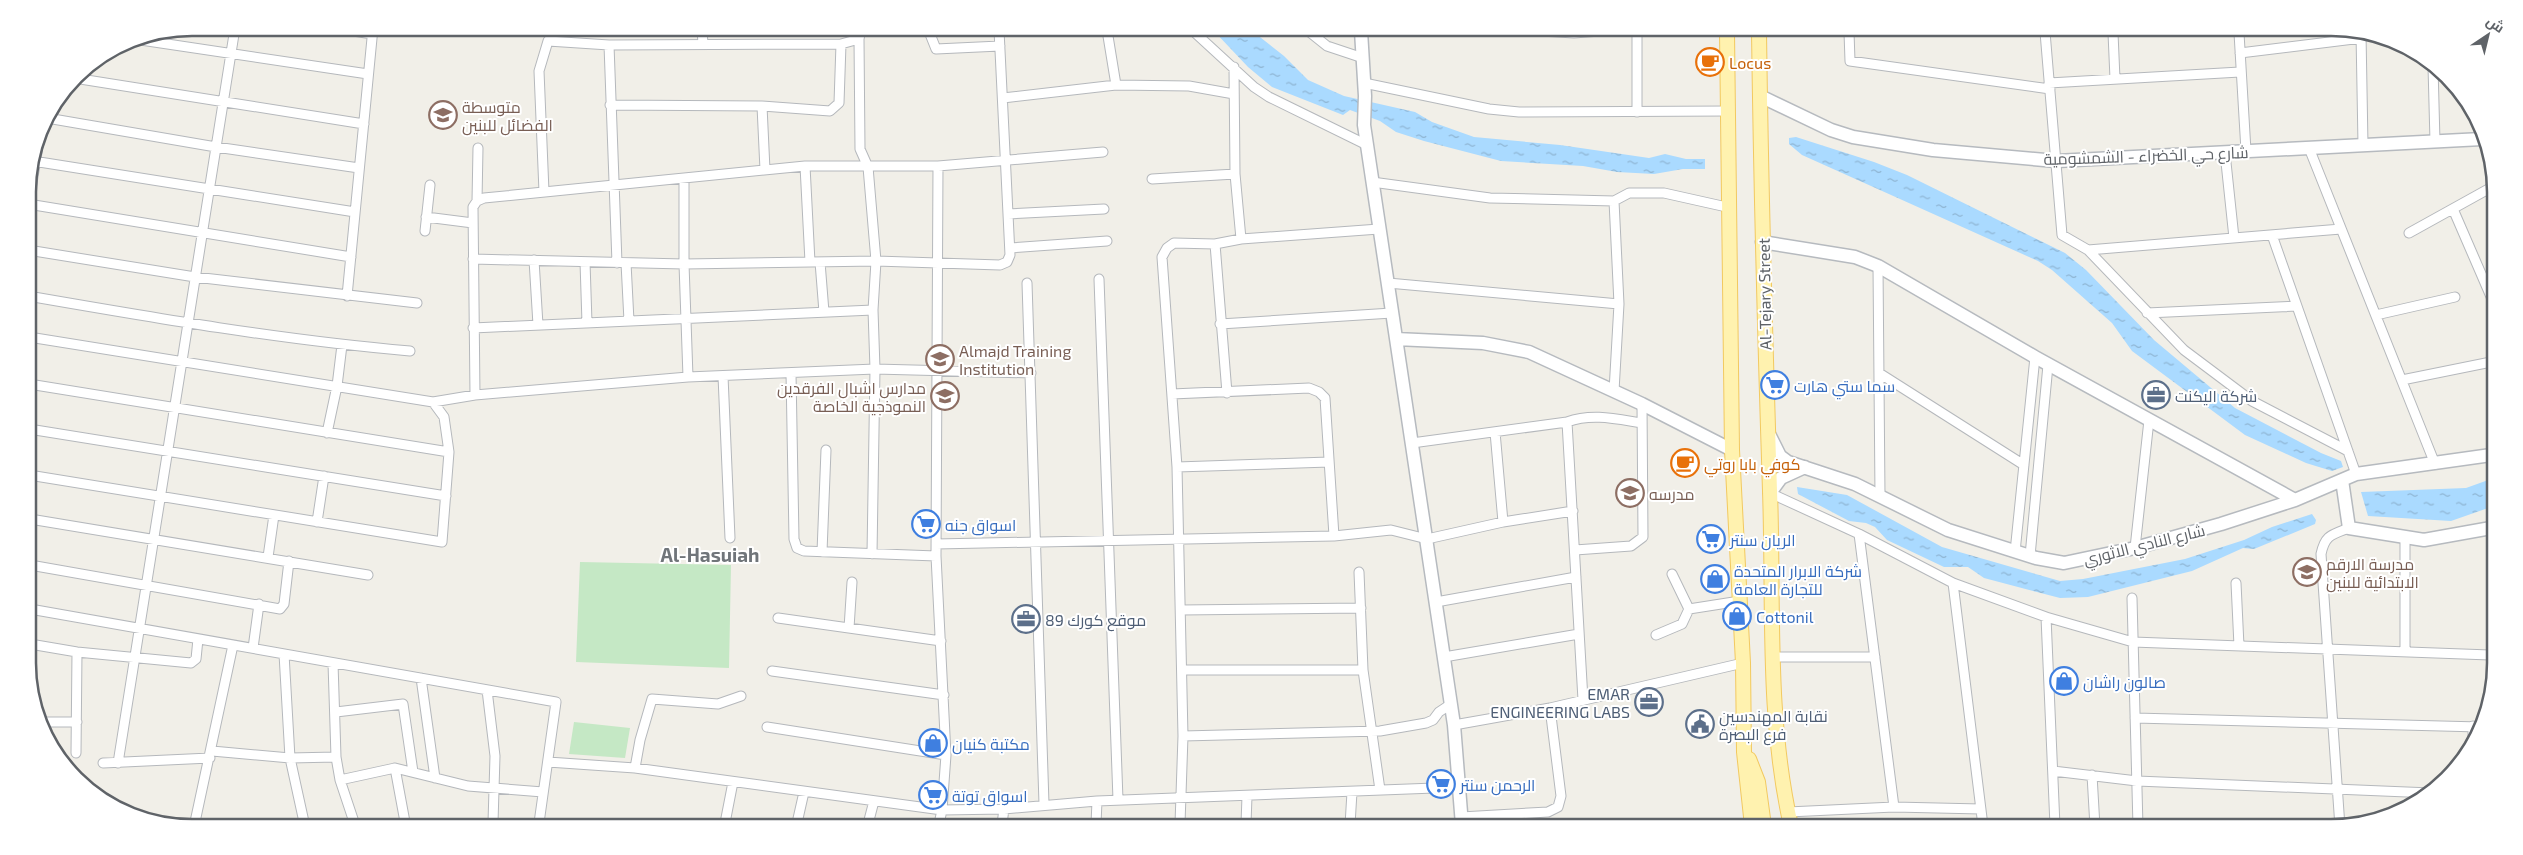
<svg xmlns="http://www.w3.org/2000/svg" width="2523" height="855" font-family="'Exo 2',Cairo,sans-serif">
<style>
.pitch{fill:#c5e8c5}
.water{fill:url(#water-ripples)}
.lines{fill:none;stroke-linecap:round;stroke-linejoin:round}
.street-casing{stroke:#b5b8bc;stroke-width:11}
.secondary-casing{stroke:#b6babf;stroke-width:15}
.primary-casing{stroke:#f2c960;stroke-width:16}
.street{stroke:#fff;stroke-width:9}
.secondary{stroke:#fff;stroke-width:12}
.primary{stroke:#fff2af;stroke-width:14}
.labels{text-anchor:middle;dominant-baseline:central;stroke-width:4;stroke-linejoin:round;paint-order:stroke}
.food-label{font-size:16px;fill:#c56008;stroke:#fff;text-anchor:start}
.education-label{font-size:16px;fill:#785e54;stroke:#fff;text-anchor:start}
.street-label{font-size:16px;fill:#5f6368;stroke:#fff}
.shop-label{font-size:16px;fill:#366cbe;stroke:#fff;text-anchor:start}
.service-label{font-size:16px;fill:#4e5e75;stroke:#fff;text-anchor:start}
.quarter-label{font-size:19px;font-weight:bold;fill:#70757a;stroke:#fff}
.rim{fill:none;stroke:#5f6368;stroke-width:2.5}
</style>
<defs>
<pattern id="water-ripples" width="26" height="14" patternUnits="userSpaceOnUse" patternTransform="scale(1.25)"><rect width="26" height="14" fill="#aadaff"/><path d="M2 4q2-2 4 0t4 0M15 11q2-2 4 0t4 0" fill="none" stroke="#8eb4d2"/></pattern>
</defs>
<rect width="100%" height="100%" fill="#f1efe8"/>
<path class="pitch" d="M580 562 731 565 729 668 576 662Z
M574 722 630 728 625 758 569 754Z"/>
<path class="water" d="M1213 30H1251L1284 56 1308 80 1344 96 1415 112 1432 122 1474 137 1560 145 1649 158 1665 154 1686 159H1705V169H1683L1654 174 1617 172 1583 166 1501 161 1424 141 1396 132 1380 121 1350 110 1343 115 1272 87 1248 67Z
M1796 137 1874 162 1907 175 2065 253 2086 270 2154 340 2235 408 2321 453 2341 461 2343 467 2332 471 2306 463 2245 435 2132 351 2112 323 2052 270 2038 261 1802 155 1789 144V138Z
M2491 479V507L2451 521 2368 516 2361 492 2466 488Z
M1797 487 1847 495 1942 547 2060 581 2083 579 2185 559 2244 540 2272 527 2312 514 2316 520 2315 524 2254 549 2243 548 2192 571 2088 597 2060 598 1984 578 1968 567H1944L1887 540 1875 527 1866 523 1849 521 1798 494Z"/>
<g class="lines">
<defs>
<path id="street" d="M335 28 372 34
M702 29 703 44
M928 29 936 49 1000 46
M1107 30 1116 85
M1192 30 1254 87 1269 97 1367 145
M1307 30 1327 46 1363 58
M1541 31 1574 33 1600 31
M1637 31V112
M1849 32 1850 61 2050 89
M2045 32 2062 235 2088 250 2184 350 2252 401 2348 451
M2113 33 2115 79
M2239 33 2246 151
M2361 33 2363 145
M134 39 368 74
M859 39 860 149 868 167 876 261 873 310 875 369 872 554
M609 45 617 263
M2240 53 2362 38
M2433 66 2435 142
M1234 67 1235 174 1241 239
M74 78 364 124
M1364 83 1489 109 1519 112 1729 111
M2049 83 2240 72
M1003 98 1116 85 1189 86 1234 94
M610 105 762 106 830 111 839 103 841 44
M762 106 765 170
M47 118 216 147 359 168
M2309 148 2435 464
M2225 153 2234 238
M33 161 355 212
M805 166 810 262
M938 166 936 556 946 755 942 810 939 824
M684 179V264L688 377
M1152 179 1235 174
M1372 182 1490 198 1614 201 1629 193H1664L1731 208
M544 192 539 71 548 41 609 45 841 44 859 39 861 29
M477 201 484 198 805 166H938L1103 152
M1614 201 1619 304 1614 391
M28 204 351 257
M28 207 41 128
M2453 209 2492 299
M1008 214 1104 209
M426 217 473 223
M425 231 430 185
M2409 233 2492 187
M2272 235 2356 474
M1215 244 1227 393
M1010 248 1107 241
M28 250 195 277 417 303
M2088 250 2341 229
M473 259 684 264 876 261 1000 265 1007 262 1010 255 999 30
M534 260 538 325
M585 262 587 323
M820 262 824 312
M626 263 629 321
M1878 266 1880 496
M1099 279 1118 800
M1027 283 1044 804
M1388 283 1619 304
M28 296C155 318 282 340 410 351
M347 296 373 28
M2147 313 2297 306
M2376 315 2455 297
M1220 324 1392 313
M473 328 873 310
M29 337 433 402 475 395 688 377 875 369 1031 373
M791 373 794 539 797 548 804 551 936 556
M1879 373 2024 465
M723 376 730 538
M2402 380 2491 362
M29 384 449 452
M1172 394 1309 388 1319 392 1325 398 1334 536
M475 395 473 207 477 201 478 148
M1567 422 1583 700
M29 429 446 496
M1495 432 1503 522
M327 433 337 386 342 345
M1412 443 1567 422C1592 413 1616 419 1642 423
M1177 467 1329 462
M29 475 442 542 449 452 444 417 433 402
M1770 493 1859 534 1953 583 2046 617 2133 642 2490 655
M30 519 368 575
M317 522 324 476
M1859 534 1894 807
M2405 538V651
M936 544 1334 536 1391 530 1427 539 1503 522 1573 511
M2135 548 2149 420
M1575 550 1631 546 1643 537 1642 404
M822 552 826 450
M2015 552 2035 357
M2030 556 2048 365
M268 557 274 515
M30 565 280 609 284 604 289 561
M1359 572 1363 670 1380 790
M1953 583 1983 826
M2236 583 2239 646
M2132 598 2138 827
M1436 602 1576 577
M30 609 556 702 539 823
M1689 609 1740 601
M1181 610 1361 608
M2046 617 2055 826
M778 618 941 641
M849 628 852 582
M1656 635 1682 624 1689 609 1672 574
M30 644 77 652 191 663 196 659 198 639
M253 648 259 604
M284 654 290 758 304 822
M1444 657 1579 634
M1771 657H1875
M333 663 336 757 340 780 354 822
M1182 670H1363
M772 671 944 695
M421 678 435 778
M487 690 495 756 493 823
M336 712 403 704 413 772
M2135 718 2480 727
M44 722H77
M1454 725 1550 708 1743 663
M2473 726V743
M767 727 946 755
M1183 736 1380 731 1426 723 1433 720 1439 712 1451 704
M212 751 290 758 336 757
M76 753 77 652
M548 762 635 768 942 810 1004 809 1097 801 1461 787
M103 763 210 758
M118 763 235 28
M395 768 405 822
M635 768 640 740 652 699 718 704 741 696
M2053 771 2137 781 2431 793
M2092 775 2095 827
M340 780 395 768 468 786 543 792
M1788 812 1894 807 1981 809
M1461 817 1548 812 1558 807 1561 796 1550 708
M195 822 233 645
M725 823 733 782
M797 823 804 792
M868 824 874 801
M1002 824 1004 809
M1096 824 1097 801
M1180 824 1183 736 1177 467 1162 257 1167 248 1174 243 1215 244 1241 239 1379 229
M1246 824 1247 796
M1350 825 1352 792
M1521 825 1522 814
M2340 827 2321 554C2325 535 2331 535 2349 528"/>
<path id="secondary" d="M1361 31 1365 96 1364 125 1454 725 1462 825
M1760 96 1831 130 1853 137 1933 150 2056 161 2482 139
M1762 242 1855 257 1878 266 2035 357 2295 500
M1396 339 1483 343 1529 352 1642 404 1732 450
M1769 434 1780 456 1788 462 1855 484 1948 530 2036 558 2064 563 2135 548 2221 524 2295 500 2356 474 2491 455
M2342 480 2349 528 2424 540 2491 528
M1770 493 1781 478 1805 467"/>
<path id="primary" d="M1727 32 1732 450 1743 663 1744 752 1752 826
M1759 32C1761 185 1765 338 1770 491 1774 604 1766 715 1791 826
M1749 759 1758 782 1764 826"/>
</defs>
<use href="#street" class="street-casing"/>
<use href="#secondary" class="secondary-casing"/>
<use href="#primary" class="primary-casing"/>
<use href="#street" class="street"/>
<use href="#secondary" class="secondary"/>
<use href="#primary" class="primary"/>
</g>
<defs>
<symbol id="cafe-ring" viewBox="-11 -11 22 22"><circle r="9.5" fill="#fff" stroke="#e8710a" stroke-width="1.5"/><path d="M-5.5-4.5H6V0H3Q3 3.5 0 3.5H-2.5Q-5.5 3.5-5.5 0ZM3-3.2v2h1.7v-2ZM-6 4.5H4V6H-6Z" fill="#e8710a"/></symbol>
<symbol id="school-ring" viewBox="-11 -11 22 22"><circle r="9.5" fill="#fff" stroke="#8d6e63" stroke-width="1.5"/><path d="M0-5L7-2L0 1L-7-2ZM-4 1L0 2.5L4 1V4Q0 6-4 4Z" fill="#8d6e63"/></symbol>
<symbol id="supermarket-ring" viewBox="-11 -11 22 22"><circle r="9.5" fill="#fff" stroke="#3f7fe0" stroke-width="1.5"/><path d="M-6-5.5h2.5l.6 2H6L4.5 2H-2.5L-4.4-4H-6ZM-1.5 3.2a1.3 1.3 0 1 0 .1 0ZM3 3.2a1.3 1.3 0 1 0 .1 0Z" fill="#3f7fe0"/></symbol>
<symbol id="office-ring" viewBox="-11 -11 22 22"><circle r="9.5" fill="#fff" stroke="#5c6f8a" stroke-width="1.5"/><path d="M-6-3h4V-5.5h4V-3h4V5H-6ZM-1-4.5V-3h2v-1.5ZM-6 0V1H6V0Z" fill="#5c6f8a"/></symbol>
<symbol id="shop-ring" viewBox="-11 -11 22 22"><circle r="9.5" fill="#fff" stroke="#3f7fe0" stroke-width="1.5"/><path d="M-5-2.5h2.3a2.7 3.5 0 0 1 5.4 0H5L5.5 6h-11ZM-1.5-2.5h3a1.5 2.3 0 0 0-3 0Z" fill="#3f7fe0"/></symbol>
<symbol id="civic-ring" viewBox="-11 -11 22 22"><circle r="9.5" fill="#fff" stroke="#5c6f8a" stroke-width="1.5"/><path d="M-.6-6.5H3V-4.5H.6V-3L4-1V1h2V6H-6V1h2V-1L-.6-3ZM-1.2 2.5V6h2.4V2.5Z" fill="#5c6f8a"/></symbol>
</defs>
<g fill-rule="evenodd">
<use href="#cafe-ring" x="1694" y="46" width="32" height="32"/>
<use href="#school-ring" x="427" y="99" width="32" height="32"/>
<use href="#school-ring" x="924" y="343" width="32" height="32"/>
<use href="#supermarket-ring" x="1759" y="369" width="32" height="32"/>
<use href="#office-ring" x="2140" y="379" width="32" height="32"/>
<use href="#school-ring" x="929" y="380" width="32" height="32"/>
<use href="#cafe-ring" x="1669" y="447" width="32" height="32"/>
<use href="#school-ring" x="1614" y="477" width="32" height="32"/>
<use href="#supermarket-ring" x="910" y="508" width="32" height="32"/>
<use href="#supermarket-ring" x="1695" y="523" width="32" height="32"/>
<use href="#school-ring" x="2291" y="556" width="32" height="32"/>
<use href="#shop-ring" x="1699" y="563" width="32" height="32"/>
<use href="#shop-ring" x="1721" y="600" width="32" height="32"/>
<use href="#office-ring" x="1010" y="603" width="32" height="32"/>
<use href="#shop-ring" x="2048" y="665" width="32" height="32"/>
<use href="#office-ring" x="1633" y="686" width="32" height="32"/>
<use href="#civic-ring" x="1684" y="708" width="32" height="32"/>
<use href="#shop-ring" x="917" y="727" width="32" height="32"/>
<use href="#supermarket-ring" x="1425" y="768" width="32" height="32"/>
<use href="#supermarket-ring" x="917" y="779" width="32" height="32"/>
</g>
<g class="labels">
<g class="food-label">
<text x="1729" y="62">Locus</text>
<text x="1704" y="463">كوفي بابا روتي</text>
</g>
<g class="education-label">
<text x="462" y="106">متوسطة<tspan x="462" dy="18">الفضائل للبنين</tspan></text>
<text x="959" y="350">Almajd Training<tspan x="959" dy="18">Institution</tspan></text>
<text x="926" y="387" text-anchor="end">مدارس اشبال الفرقدين<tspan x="926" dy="18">النموذجية الخاصة</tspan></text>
<text x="1649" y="493">مدرسه</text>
<text x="2326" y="563">مدرسة الارقم<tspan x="2326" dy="18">الابتدائية للبنين</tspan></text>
</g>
<g class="street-label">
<text transform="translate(2146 155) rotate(-2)">شارع حي الخضراء - الشمشومية</text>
<text transform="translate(1764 294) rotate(-91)">Al-Tejary Street</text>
<text transform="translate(2144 544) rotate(-14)">شارع النادي الاثوري</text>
</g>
<g class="shop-label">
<text x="1794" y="385">سما ستي هارت</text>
<text x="945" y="524">اسواق جنه</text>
<text x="1730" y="539">الريان سنتر</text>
<text x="1734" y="570">شركة الابرار المتحدة<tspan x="1734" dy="18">للتجارة العامة</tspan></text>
<text x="1756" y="616">Cottonil</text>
<text x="2083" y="681">صالون راشان</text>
<text x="952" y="743">مكتبة كنيان</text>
<text x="1460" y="784">الرحمن سنتر</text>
<text x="952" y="795">اسواق توتة</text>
</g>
<g class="service-label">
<text x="2175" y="395">شركة اليكنت</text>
<text x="1045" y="619">موقع كورك 89</text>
<text x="1630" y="693" text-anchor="end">EMAR<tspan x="1630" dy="18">ENGINEERING LABS</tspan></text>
<text x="1719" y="715">نقابة المهندسين<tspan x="1719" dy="18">فرع البصرة</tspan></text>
</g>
<g class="quarter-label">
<text x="710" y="554">Al-Hasuiah</text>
</g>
</g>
<path d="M0 0H2523V855H0ZM192 36H2331A156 156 0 0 1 2487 192V663A156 156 0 0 1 2331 819H192A156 156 0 0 1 36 663V192A156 156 0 0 1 192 36Z" fill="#fff" fill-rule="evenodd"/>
<path class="rim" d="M192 36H2331A156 156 0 0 1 2487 192V663A156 156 0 0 1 2331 819H192A156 156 0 0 1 36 663V192A156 156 0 0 1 192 36Z"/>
<g transform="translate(2488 35) rotate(35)" stroke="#ffffff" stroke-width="4" paint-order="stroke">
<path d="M0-4L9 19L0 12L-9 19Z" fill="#5f6368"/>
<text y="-8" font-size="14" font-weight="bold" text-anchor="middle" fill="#5f6368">ش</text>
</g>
</svg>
